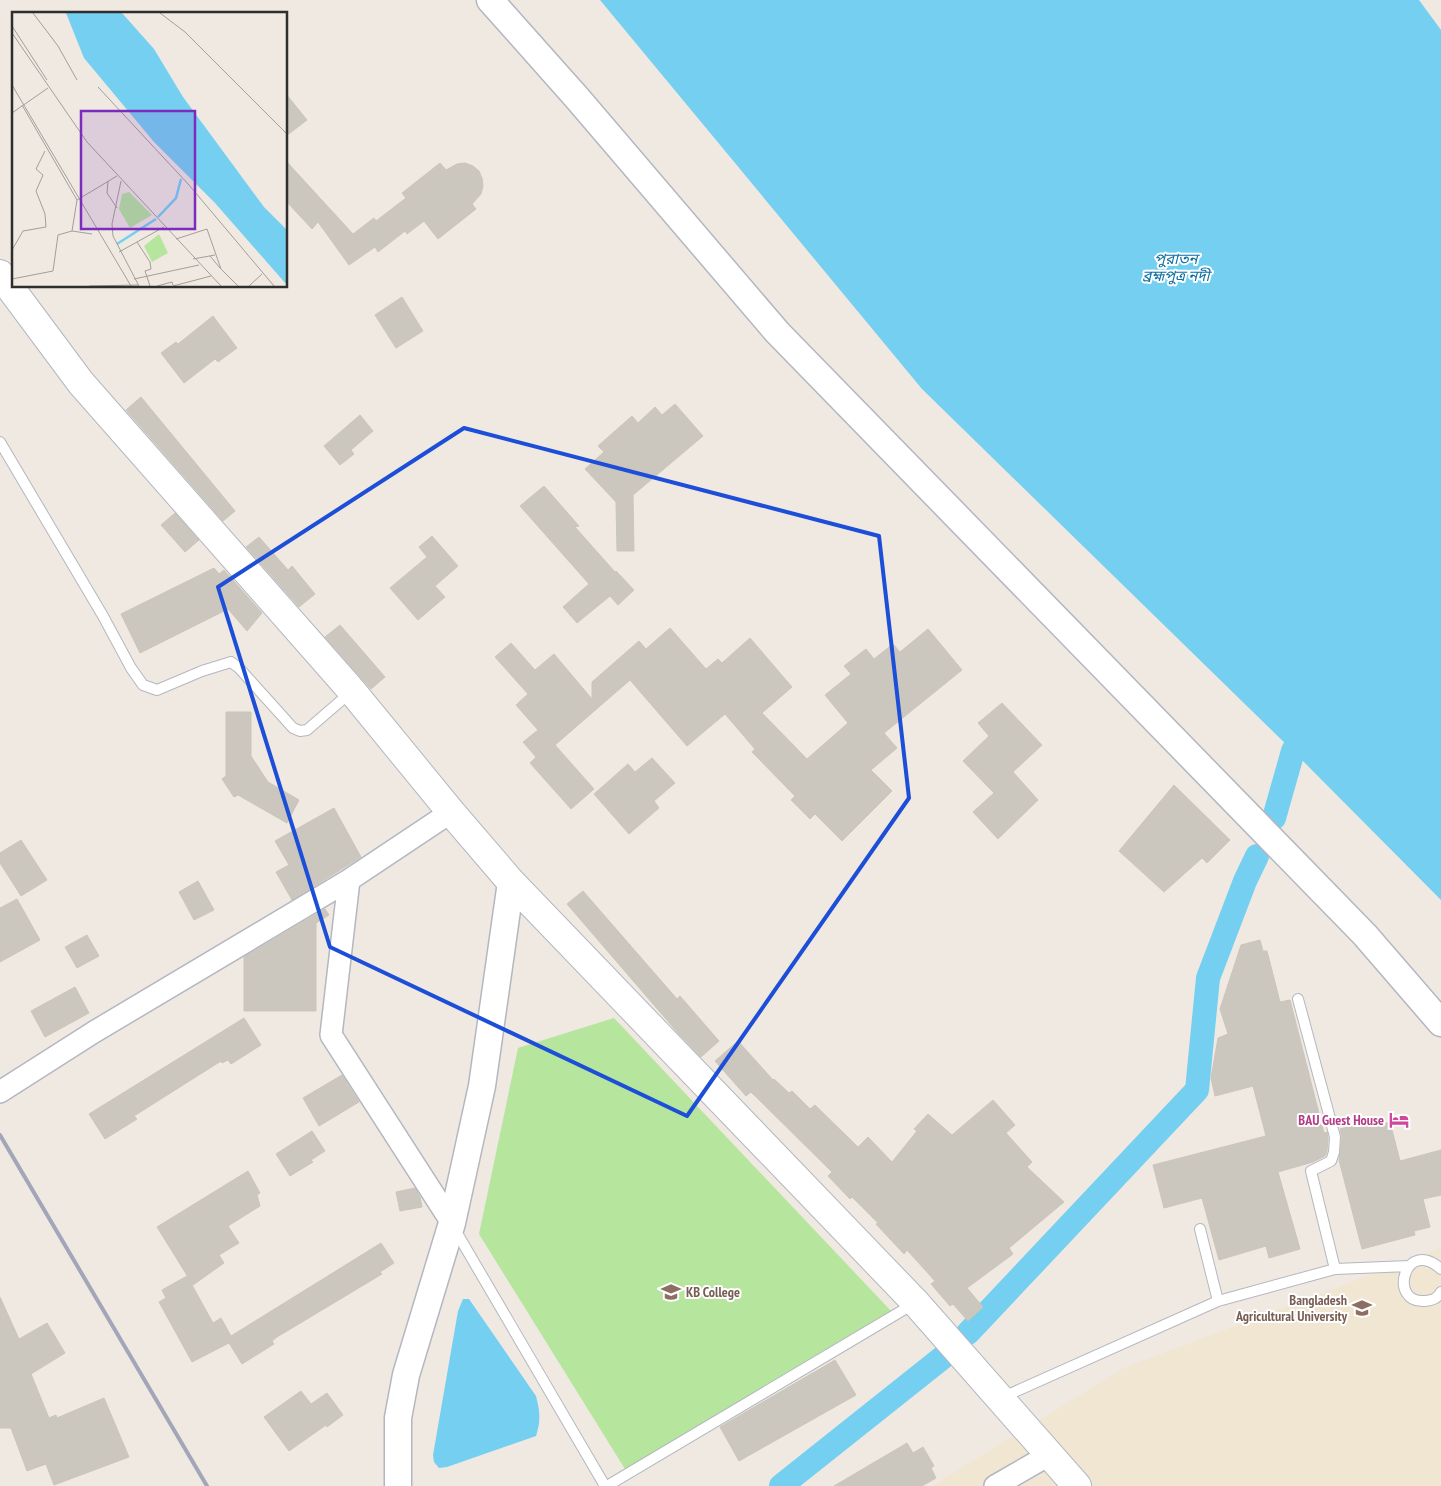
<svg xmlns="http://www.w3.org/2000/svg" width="1441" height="1486" font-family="'PT Sans Narrow','Noto Sans Bengali',sans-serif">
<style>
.education{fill:#f0e6d1}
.green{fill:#b6e59e}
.water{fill:#75cff0}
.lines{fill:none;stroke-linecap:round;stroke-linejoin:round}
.canal{stroke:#75cff0;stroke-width:24}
.building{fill:#cbc7bf;stroke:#cbc5ba}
.service-casing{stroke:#b4b7c1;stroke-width:12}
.minor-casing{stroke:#b4b7c1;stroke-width:24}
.tertiary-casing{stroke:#b4b7c1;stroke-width:29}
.secondary-casing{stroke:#b4b7c1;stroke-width:30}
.service{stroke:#fff;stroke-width:10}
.minor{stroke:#fff;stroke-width:21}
.tertiary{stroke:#fff;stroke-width:26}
.secondary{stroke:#fff;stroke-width:28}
.rail{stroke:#a3a6b8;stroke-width:4}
.marked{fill:none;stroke:#1d4ed8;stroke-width:4;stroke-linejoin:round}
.labels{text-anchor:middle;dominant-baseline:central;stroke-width:4;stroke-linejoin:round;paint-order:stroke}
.hotel-label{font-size:14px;font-weight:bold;fill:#b23c85;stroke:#fff;text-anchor:end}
.education-label{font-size:14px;font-weight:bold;fill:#785e54;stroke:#fff;text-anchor:start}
.water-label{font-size:15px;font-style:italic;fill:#0d6fa3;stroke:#fff}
.inset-river{fill:none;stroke:#75cff0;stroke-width:2.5}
.inset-road{fill:none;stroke:#a29e99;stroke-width:1}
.view{fill:#7b2cbf;fill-opacity:0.15;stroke:#7b2cbf;stroke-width:2.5}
.inset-edge{fill:none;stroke:#2e2e2e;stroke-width:2.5}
</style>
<rect width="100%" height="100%" fill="#efe9e1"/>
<path class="education" d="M1441 1248V1486H932L1124 1368Z"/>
<path class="green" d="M614 1018 892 1312 625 1469 479 1234 518 1048Z"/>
<path class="water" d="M600 0H1419L1441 30V900L1293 751 922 389Z
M463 1299H469L536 1396C540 1411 541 1421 536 1436L447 1467 439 1468 434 1462 433 1455 458 1311Z"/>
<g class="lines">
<path class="canal" d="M1274 818 1293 751 1309 722
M968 1333 1197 1090 1208 978 1245 881 1257 856
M781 1486 947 1354"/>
</g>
<path class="building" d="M286 94 307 120 286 136Z
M286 161 353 234 374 218 376 221 406 198 402 193 440 163 446 170 457 164 465 163 473 166 479 171 482 178 483 186 481 194 472 204 476 209 438 239 424 221 407 234 405 231 378 252 375 247 349 265 318 222 312 229 286 201Z
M402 297 423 331 396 348 375 315Z
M213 316 237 348 218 362 215 359 184 383 161 353 176 342 178 344Z
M141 397 235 511 223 521 126 410Z
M675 404 703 436 633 495 634 551H617L616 502 585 469 604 452 598 446 632 416 638 423 655 407 662 415Z
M360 415 373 431 351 450 354 454 340 465 324 446Z
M544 486 579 526 575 527 615 572 616 571 634 590 618 605 610 596 577 623 563 607 589 584 520 506Z
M175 513 199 540 185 552 161 525Z
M432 536 458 566 435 586 445 597 418 620 390 588 427 557 419 547Z
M259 537 288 570 292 566 315 594 299 607 246 547Z
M214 568 219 574 224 570 262 613 247 631 228 609 140 653 121 614Z
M340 625 385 677 371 689 325 637Z
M670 628 706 669 718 659 722 663 750 638 792 687 762 713 807 759 848 723 825 695 851 674 844 666 866 649 874 659 893 644 900 652 928 629 962 670 884 733 897 748 871 770 892 791 842 841 815 814 810 819 791 800 795 796 752 752 755 749 725 714 687 746 630 680 555 745 594 789 571 809 530 763 536 757 523 742 538 730 516 705 528 694 495 657 511 643 535 670 554 654 592 699V682L639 641 646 649Z
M1002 703 1042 745 1013 772 1038 800 998 839 973 812 994 793 963 761 989 736 978 723Z
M226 712H251V756L268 782 299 800 287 823 238 795 234 797 222 779 226 776Z
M652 758 675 783 654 801 659 808 629 834 594 794 628 764 635 772Z
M1174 785 1230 840 1207 863 1202 858 1164 892 1119 851Z
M334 808 361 857 292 900 276 872 289 865 275 841Z
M21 840 47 880 21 896 0 863V853Z
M198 881 214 910 194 920 179 892Z
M583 891 677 999 680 996 719 1041 701 1057 678 1033 567 904Z
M17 899 40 940 0 962V908Z
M325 909 329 915 316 923V1011H244V957Z
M87 935 99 956 77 968 65 947Z
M1260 940 1263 951H1267L1280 1002 1290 1000 1324 1133 1327 1132 1328 1138 1327 1151 1325 1156 1313 1162 1278 1172 1300 1249 1269 1258 1266 1246 1219 1260 1202 1198 1164 1208 1153 1165 1266 1136 1253 1086 1215 1096 1211 1078 1218 1038 1228 1034 1220 1009 1241 945Z
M75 987 89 1013 45 1037 31 1011Z
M244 1018 261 1045 231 1064 228 1060 222 1063 221 1061 134 1116 137 1119 105 1139 89 1114Z
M738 1041 773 1080 774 1079 789 1093 792 1091 810 1109 815 1105 858 1147 868 1137 892 1162 917 1131 914 1129 928 1114 952 1135 993 1100 1015 1125 1006 1133 1032 1162 1027 1167 1064 1202 1009 1248 1013 1254 967 1288 983 1307 968 1321 953 1304 950 1306 931 1284 935 1281 907 1250 904 1254 876 1224 878 1223 852 1197 850 1199 828 1176 832 1172 751 1092 746 1096 715 1061Z
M342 1075 359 1102 319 1126 303 1098Z
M1372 1121 1374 1127 1390 1122 1400 1161 1441 1150V1195L1423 1199 1430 1227 1414 1231 1415 1235 1362 1249 1339 1160 1342 1137 1340 1129Z
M312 1131 325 1151 311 1160 313 1162 290 1176 276 1154Z
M248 1171 260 1193 257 1195 260 1206 228 1226 239 1243 219 1255 224 1263 193 1285 157 1227Z
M415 1188 420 1197 422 1207 400 1211 396 1192Z
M381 1243 394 1263 380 1272 382 1274 277 1337 272 1341 274 1344 242 1364 229 1343 192 1362 159 1302 166 1298 162 1290 187 1276 213 1323 221 1318 231 1336Z
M0 1297 19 1339 47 1323 65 1353 31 1374 49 1418 56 1415 57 1418 104 1398 129 1457 54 1485 46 1464 27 1471 11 1428H0Z
M835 1360 856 1395 739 1461 720 1427Z
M301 1391 311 1404 327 1393 343 1415 327 1427 326 1425 289 1451 264 1417Z
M907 1443 913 1453 923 1447 934 1466 931 1468 936 1478 922 1486H834Z"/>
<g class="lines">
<defs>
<path id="service" d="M0 442 103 616 131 668 143 685 157 690 202 671 231 662 239 668 293 728 300 731 307 730 351 692
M1298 999 1335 1137 1334 1152 1331 1161 1311 1171 1335 1269 1409 1266
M454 1228 605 1486
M1441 1269C1405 1236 1387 1304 1425 1301 1431 1301 1438 1298 1441 1292
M1218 1301 1335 1269
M1001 1398 1218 1301 1200 1229
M607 1486 915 1303"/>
<path id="minor" d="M349 880 331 1035 452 1223
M0 1092 94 1032 349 880 451 812
M995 1486 1049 1455"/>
<path id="tertiary" d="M490 0 578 99 777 332 1365 935 1441 1023
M398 1486V1418L406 1375 452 1223 482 1086 511 882"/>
<path id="secondary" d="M0 274 81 383 352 691 451 812 511 882 916 1303 1077 1486"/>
</defs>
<use href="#service" class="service-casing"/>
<use href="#minor" class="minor-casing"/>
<use href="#tertiary" class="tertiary-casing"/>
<use href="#secondary" class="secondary-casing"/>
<use href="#service" class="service"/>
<use href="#minor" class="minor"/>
<use href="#tertiary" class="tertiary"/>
<use href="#secondary" class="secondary"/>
<path class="rail" d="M0 1135 207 1486"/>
</g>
<path class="marked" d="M464 428 879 536 909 798 687 1116 330 947 218 587Z"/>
<defs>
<symbol id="hotel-bare" viewBox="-9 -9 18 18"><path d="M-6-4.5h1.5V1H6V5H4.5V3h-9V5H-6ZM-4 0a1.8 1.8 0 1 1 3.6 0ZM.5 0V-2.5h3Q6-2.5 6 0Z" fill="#d1479c" stroke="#fff" stroke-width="2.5" paint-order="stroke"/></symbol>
<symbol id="university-bare" viewBox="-9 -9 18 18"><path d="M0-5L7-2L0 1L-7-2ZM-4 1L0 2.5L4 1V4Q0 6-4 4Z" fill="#8d6e63" stroke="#fff" stroke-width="2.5" paint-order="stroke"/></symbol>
</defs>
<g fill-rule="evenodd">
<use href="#hotel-bare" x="1385" y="1106" width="28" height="28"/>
<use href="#university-bare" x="657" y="1278" width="28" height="28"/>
<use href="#university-bare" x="1348" y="1294" width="28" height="28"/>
</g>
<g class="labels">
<g class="hotel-label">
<text x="1384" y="1120">BAU Guest House</text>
</g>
<g class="education-label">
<text x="686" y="1292">KB College</text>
<text x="1347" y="1300" text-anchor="end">Bangladesh<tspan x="1347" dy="16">Agricultural University</tspan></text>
</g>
<g class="water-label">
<text x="1176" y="258">পুরাতন<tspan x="1176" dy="17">ব্রহ্মপুত্র নদী</tspan></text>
</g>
</g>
<g transform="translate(12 12)">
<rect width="275" height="275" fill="#efe9e1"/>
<path d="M117 180 140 203 118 216 107 197 110 182ZM147 222 156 241 140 250 132 234Z" fill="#b6e59e"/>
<path d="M54 1H110L142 37 171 85 252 195 275 218V273L203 191 142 130 72 46Z" fill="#75cff0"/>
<path class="inset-river" d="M146 205 164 186 169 167M105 232 144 207"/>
<path class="inset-road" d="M21 1 46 34 65 68M148 1 173 20 275 122M0 14 35 68M0 21 75 130 209 274M0 73 119 274M86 75 177 173 262 274M10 93 65 188M0 101 36 76M96 169 95 181 105 196M109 169 100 212 101 224 127 274M60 219 80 222M164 227 195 217 209 257 226 274M125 230 138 250 139 257 133 259 138 274M0 238 11 219 34 215 33 202 24 179 31 163 24 157 33 139M107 240 152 215M198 244 208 256M181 247 203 243M0 267 41 259 46 223 60 219 65 188 105 164M122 267 187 253M77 274 126 273M145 274 160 270 161 273M161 274 199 264M237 274 250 262"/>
<path class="view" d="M69 99H183V217H69Z"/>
<rect width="275" height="275" class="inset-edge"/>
</g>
</svg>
